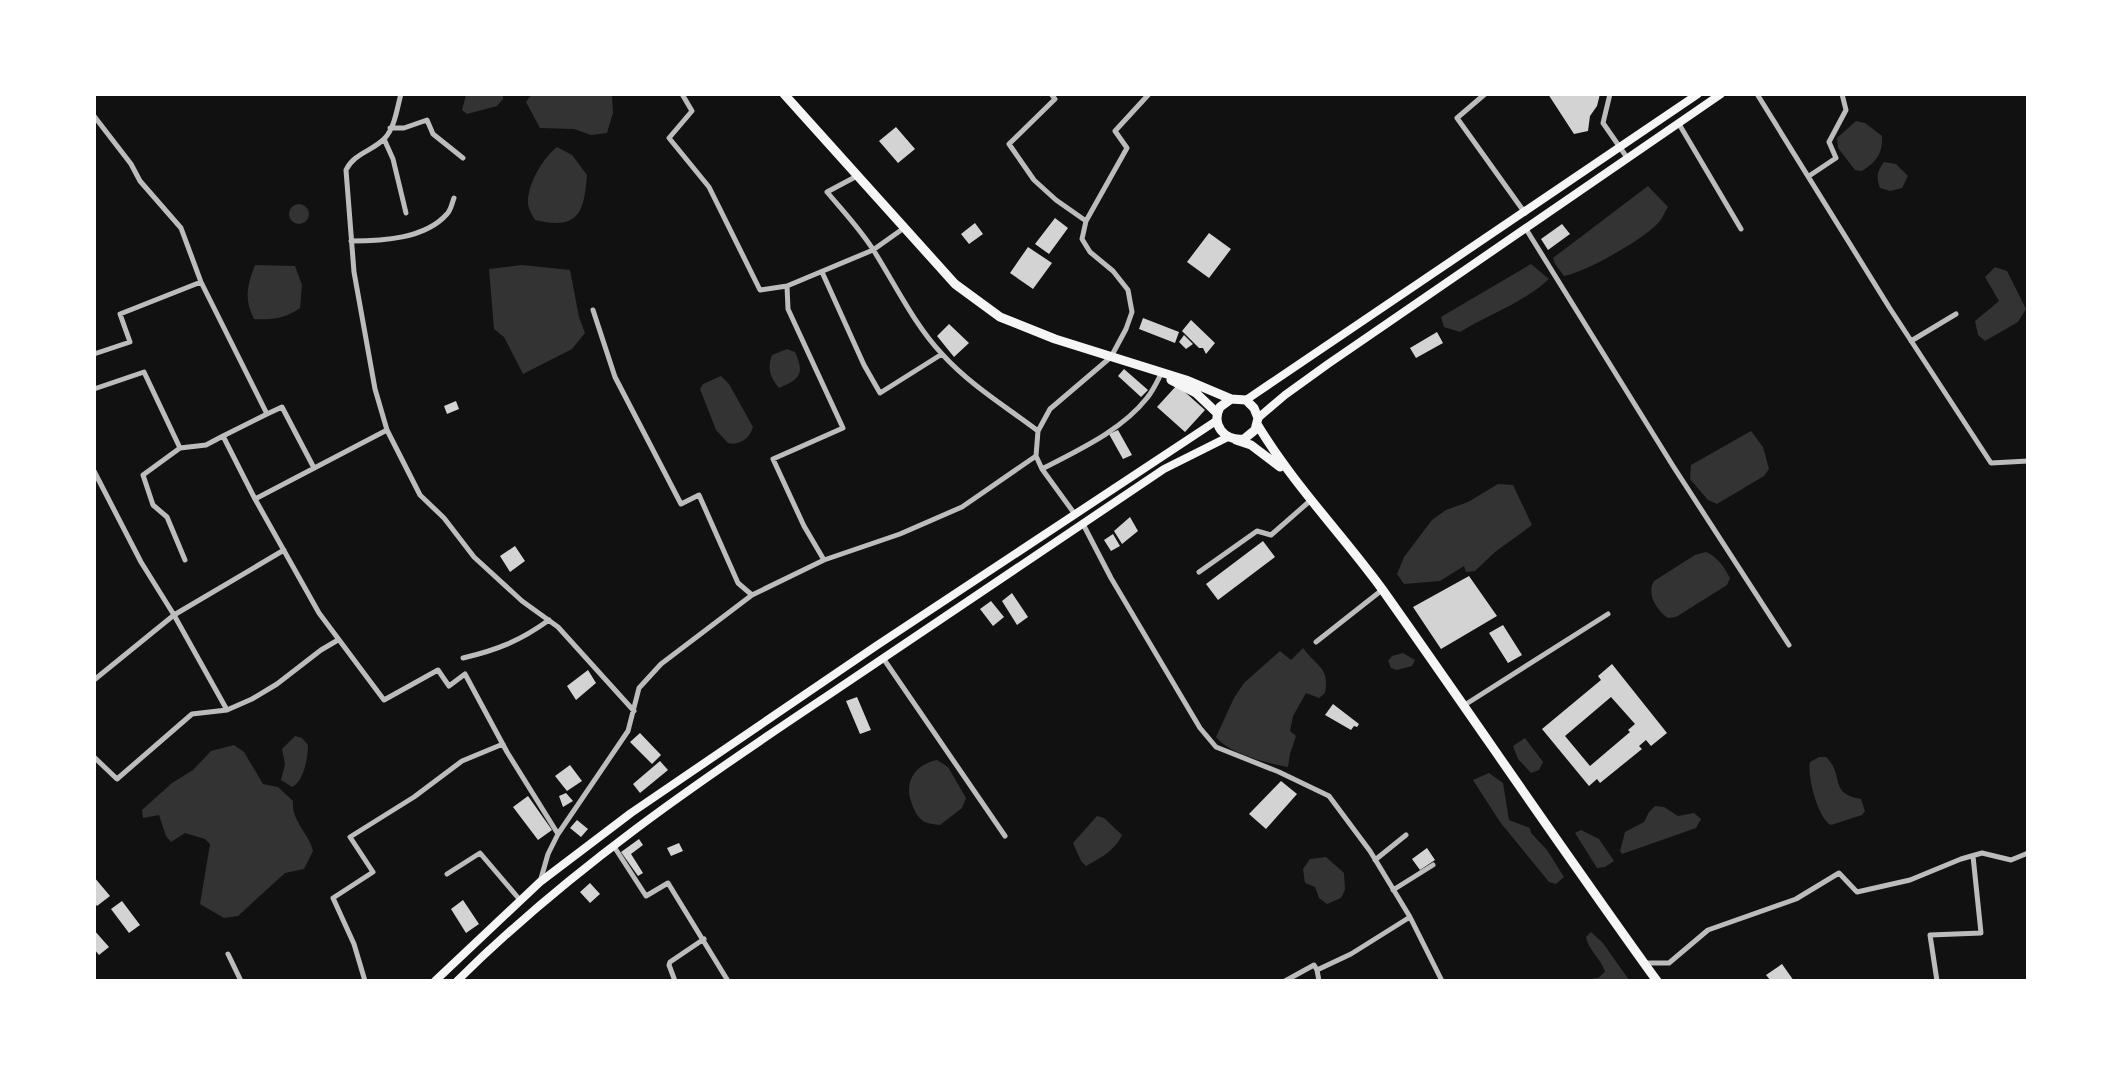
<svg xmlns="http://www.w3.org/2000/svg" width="2122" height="1075" font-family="'Varela Round',sans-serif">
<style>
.water{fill:#333}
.building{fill:#d3d3d3;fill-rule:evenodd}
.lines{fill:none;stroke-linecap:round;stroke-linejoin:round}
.minor{stroke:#bcbcbc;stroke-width:5}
.primary{stroke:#f5f5f5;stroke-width:8}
.trunk{stroke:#f5f5f5;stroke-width:9}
</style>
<rect width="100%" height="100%" fill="#111"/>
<path class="water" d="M466 95H503V99L497 106 467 114 462 110Z
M531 95H612L613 113 607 133 591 135 574 129 540 128 526 102Z
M1856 121 1865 123 1882 136C1883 154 1876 162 1862 171L1855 170 1838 148 1837 138Z
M557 147 572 155 587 175C584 214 578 230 535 220 532 215 529 210 528 204 527 185 542 159 557 147Z
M1884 162 1896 164 1908 176 1902 188 1890 191 1880 188C1876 177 1877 171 1884 162Z
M1648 186 1668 207C1665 211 1663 217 1660 221 1645 239 1586 272 1564 276L1555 264 1553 258Z
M289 214a10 10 0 1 1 20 0a10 10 0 1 1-20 0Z
M1531 264 1549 279C1526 301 1488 315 1460 332L1444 327 1441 317Z
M255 265 295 266 302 285 300 308C285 319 271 320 254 319 244 299 247 286 255 265Z
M522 265 570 270 579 317 585 333 572 349 523 374 504 337 494 329 489 269Z
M1995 267 2007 271 2026 309 2018 322 1985 341 1978 335 1975 321 1999 301 1985 277Z
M787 349 795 352C805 374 800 379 779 388 770 377 767 369 772 355Z
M721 376 729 384 753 427C750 438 740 446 728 443L716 430 700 389 703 384Z
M1751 431 1763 447 1769 469 1764 476 1717 504 1708 500 1690 479 1691 465Z
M1498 484 1513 485 1532 525 1495 552 1475 571 1466 572 1464 566 1440 581 1404 584 1397 574 1404 557 1432 520 1446 510 1468 502Z
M1706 552C1718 557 1724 567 1730 578L1727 585 1676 617 1668 618C1657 611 1646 594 1654 581L1695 555Z
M1303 648C1316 666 1330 667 1325 693L1319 698 1306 693 1293 716 1290 731 1296 736 1290 754 1288 767C1267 763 1230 754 1216 737L1234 698 1244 683 1280 651 1291 660Z
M1403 653 1415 660 1412 666 1397 670 1391 668 1388 661 1392 656Z
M295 736 302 738 308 745C308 757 304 782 292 787L281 780 285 764 282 749Z
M1525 738 1543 762 1539 770 1531 773 1518 759 1513 746Z
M234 745 244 752 263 784 278 787 293 801C291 821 309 833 313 851L304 869 285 873 238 916 224 918 200 904 210 844 205 839 185 833 171 842 166 836 159 815 143 818 142 810 172 783 193 770 211 751Z
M1819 757H1826C1845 775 1828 794 1861 799L1865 811 1862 815 1831 825C1818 819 1807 776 1810 762Z
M937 760 948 767 966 798 962 808 940 825C934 824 928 824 923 821 917 817 913 808 911 801 904 781 916 764 937 760Z
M1489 773 1503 783 1509 820 1530 828 1531 833 1547 850 1564 877 1556 884 1549 882 1500 822 1473 780Z
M1655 806 1664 807 1678 816 1694 813 1701 819 1696 828 1622 854 1620 851 1625 832 1644 822 1649 812Z
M1097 816 1104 818 1122 835C1116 850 1100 858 1086 866L1081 861 1073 843Z
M1581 830 1599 839 1614 861 1605 867 1597 868 1575 833Z
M1326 857 1344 873 1345 890 1341 898 1327 904 1319 898 1315 887 1305 883 1303 869 1310 859Z
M1591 932 1603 943 1629 980H1583L1598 978 1605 972C1601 958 1588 950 1586 937Z"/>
<path class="building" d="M1548 94H1600L1597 106 1590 116 1588 131 1574 134Z
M896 127 915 149 898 163 879 141Z
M1055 218 1068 228 1049 254 1035 244Z
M975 223 983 234 969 244 961 234Z
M1562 224 1570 234 1548 250 1541 239Z
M1209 233 1231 249 1209 278 1187 262Z
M1028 247 1052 263 1033 289 1010 273Z
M1143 318 1179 332 1175 343 1139 329Z
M1191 320 1215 343 1206 354 1203 348H1199L1182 331Z
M949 324 969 343 954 357 937 336Z
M1437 332 1443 343 1416 358 1410 348Z
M1184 335 1193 344 1186 349 1179 342Z
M1124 369 1148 390 1141 397 1118 376Z
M1177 385 1205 410 1185 432 1157 407Z
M456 401 459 409 447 414 444 406Z
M1118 430 1132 455 1123 459 1109 434Z
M1130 517 1138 531 1122 544 1114 531Z
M1113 534 1120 546 1111 551 1104 540Z
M1263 541 1275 557 1218 600 1206 584Z
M515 546 525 561 510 572 500 556Z
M1469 576 1497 616 1441 649 1413 607Z
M1012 593 1028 617 1017 625 1002 601Z
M991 601 1004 617 993 626 980 609Z
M1503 625 1522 655 1508 663 1489 633Z
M1612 664 1667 733 1651 746 1646 740 1639 746 1642 749 1600 783 1597 779 1589 786 1542 729 1601 680 1598 676ZM1611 697 1635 724 1628 730 1630 732 1590 766 1565 736Z
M588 670 596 683 576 700 567 686Z
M857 697 871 730 860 734 846 701Z
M1333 704 1359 724 1357 727 1354 726 1351 730 1325 715Z
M640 733 661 755 652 764 630 742Z
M660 761 668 770 640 793 633 784Z
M570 765 582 781 567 791 555 776Z
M1281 781 1297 794 1266 829 1249 814Z
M566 793 573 801 563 807 559 796Z
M528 796 552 830 538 840 513 807Z
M577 820 588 829 581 837 570 828Z
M639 839 643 845 631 854 643 873 638 876 621 852Z
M679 843 683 851 671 856 667 848Z
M1427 848 1435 860 1420 870 1412 859Z
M94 877 110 896 97 906 94 902Z
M590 883 600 894 590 903 580 892Z
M463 900 479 924 466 933 451 909Z
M122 901 140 925 129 933 111 909Z
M94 930 109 947 99 955 94 949Z
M1782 964 1794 981H1771L1766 975Z"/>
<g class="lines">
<path class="minor" d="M401 94C397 108 395 127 385 138 373 151 354 153 346 170L354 272 375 389 387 430 420 495 444 518 474 557 522 601 558 627 634 711
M682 94 692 111 669 138 709 187 760 290 787 286
M1051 94 1055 99 1009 144 1034 180 1056 200 1086 221
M1485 94 1457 118 1525 213
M1610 94 1603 123 1628 159
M1757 94 1889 307 1991 463 2028 461
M94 116 131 164 140 181 181 228 201 282
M1679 124 1741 229
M390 128H404L427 120 433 134 463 158
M384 139 393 159 406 213
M857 176 827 192C843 211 861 230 874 251 896 286 914 324 942 354 970 385 1005 406 1038 431
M1809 176 1836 158 1829 142 1846 110 1842 94
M1526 229 1673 466 1789 645
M351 241C382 241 425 239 447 214 451 210 452 203 454 198
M822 272 864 365 880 393 942 354
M593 310 615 377 681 504 699 495 738 583 752 595
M1911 341 1956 314
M94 354 130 342 120 314 201 282 267 414 282 407 314 468
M94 389 144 372 180 448 206 445 223 436 255 499
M387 430 255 499 319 613 384 700 438 670 449 686 465 674 507 752 558 834
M223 436 267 414
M180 448 143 475 153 505 167 517 185 560
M1042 469C1078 450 1121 431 1147 398 1153 391 1157 382 1161 374
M94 471 141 562 174 615 94 680
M1074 513 1042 469 1036 456 1038 431 1050 409 1111 357 1126 329 1132 312 1128 290 1113 271 1090 252 1082 239 1086 221 1127 148 1115 131 1149 94
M1083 524 1111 578 1200 728 1216 747 1279 772 1329 796 1370 851 1410 917 1442 981
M824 560 804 526 773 459 843 428 788 309 787 286 873 250 904 228
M1199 572 1257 531 1271 535 1311 500
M1316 642 1382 590
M463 658C497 650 520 641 549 620
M883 658 1005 836
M1463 706 1608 614
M227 710 174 615 284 550
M94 757 117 779 192 714 227 710 252 699 277 684 321 650 338 640
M613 845 646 896 668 883 728 981
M1375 860 1406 835
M447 874 480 853 520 900
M540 882 548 854 558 834 628 731 639 688 661 664 752 595 824 560 900 534 962 507 1036 456
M1393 890 1433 865
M228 954 241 981
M1644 963H1669L1708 930 1796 899 1839 873 1857 892 1910 880 1961 859 1982 853 2011 860 2028 853
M365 981 354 944 333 898 373 872 350 837 414 797 462 761 503 744
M675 981 669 965 670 962 704 939
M1285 981 1314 965 1317 970
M1319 981 1317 970 1351 954 1410 917
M1937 981 1930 935 1981 933 1973 856"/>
<path class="primary" d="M1246 400 1698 94
M1258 418 1285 395 1328 364 1721 94
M435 981 540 882 631 813 876 646 1216 421
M457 981C569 870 699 781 830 694 941 619 1052 544 1164 469L1228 437"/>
<path class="trunk" d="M784 94 955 284 1000 317 1055 339 1186 380 1231 399 1246 400 1254 408 1258 418 1255 430 1244 439C1224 441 1211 425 1220 407L1231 399
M1171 380 1196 393 1217 413
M1257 424C1293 484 1341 533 1382 589 1474 719 1563 851 1657 981
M1236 440 1251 445 1280 467"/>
</g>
<rect width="2122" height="1075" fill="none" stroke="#ffffff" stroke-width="192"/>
</svg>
